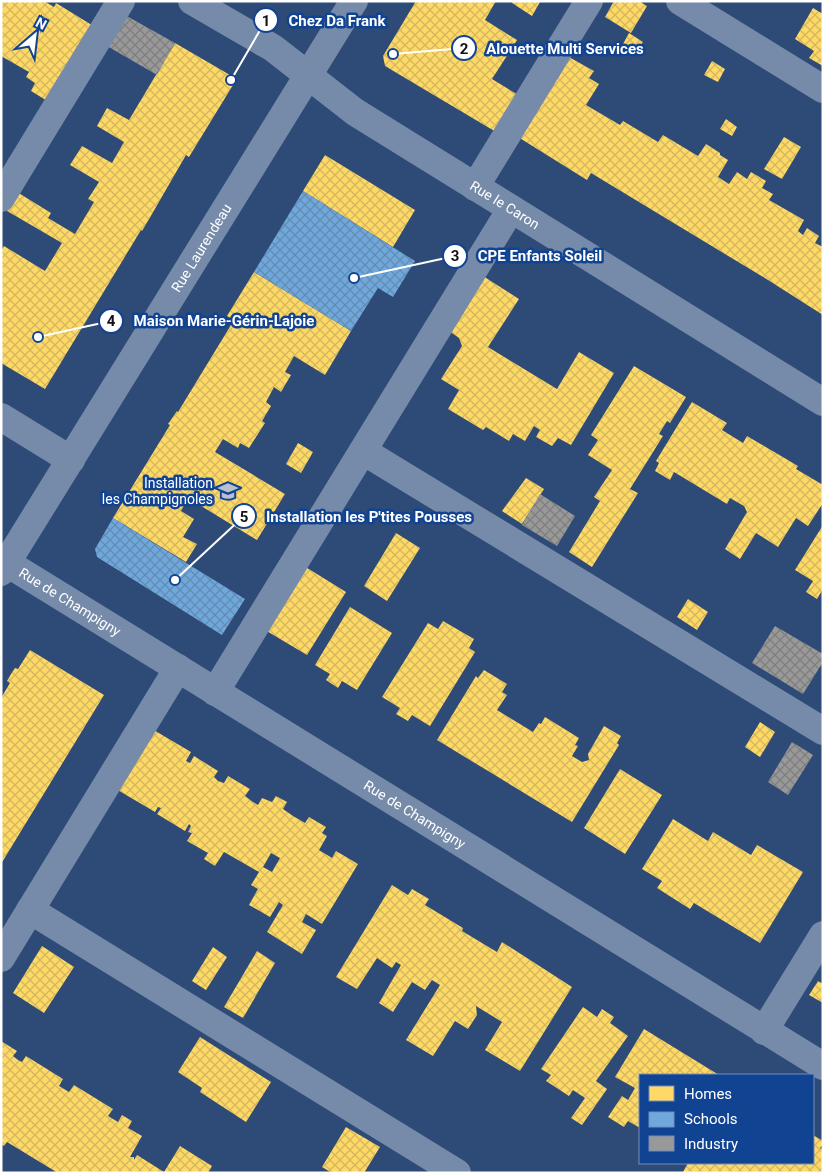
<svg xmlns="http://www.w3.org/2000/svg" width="824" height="1174" font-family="Roboto,sans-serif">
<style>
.homes{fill:url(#homes-cross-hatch);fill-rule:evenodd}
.schools{fill:url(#schools-cross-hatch)}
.industry{fill:url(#industry-cross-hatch)}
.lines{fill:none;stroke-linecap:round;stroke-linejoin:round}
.minor{stroke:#768ba9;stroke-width:28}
.labels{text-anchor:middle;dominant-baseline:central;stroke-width:5;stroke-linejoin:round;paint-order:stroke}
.street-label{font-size:14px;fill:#fff;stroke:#114393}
.poi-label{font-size:14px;fill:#fff;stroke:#114393;text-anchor:end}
.leader{fill:none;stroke:#fff;stroke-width:2}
.callout-dot{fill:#fff;stroke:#114393;stroke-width:2}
.mark-label{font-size:15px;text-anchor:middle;font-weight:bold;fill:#111}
.callout-label{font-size:15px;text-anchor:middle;font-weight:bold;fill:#fff;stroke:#114393;stroke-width:5;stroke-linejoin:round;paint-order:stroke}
</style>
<defs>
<pattern id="homes-cross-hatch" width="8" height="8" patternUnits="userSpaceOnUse" patternTransform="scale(1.25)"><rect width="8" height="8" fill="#ffd966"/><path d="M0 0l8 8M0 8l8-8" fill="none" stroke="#d2b660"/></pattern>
<pattern id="schools-cross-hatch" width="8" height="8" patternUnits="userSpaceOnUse" patternTransform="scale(1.25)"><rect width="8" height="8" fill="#6fa8dc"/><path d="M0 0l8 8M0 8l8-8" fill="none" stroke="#648cb1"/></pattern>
<pattern id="industry-cross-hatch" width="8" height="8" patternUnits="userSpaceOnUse" patternTransform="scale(1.25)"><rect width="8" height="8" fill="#999"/><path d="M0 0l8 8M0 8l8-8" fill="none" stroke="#7e7e7e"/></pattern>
</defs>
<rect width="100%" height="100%" fill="#2e4a76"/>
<path class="homes" d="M1 1H44L54 7 56 3 95 27 49 102 31 91 35 83 26 77 29 72 1 56Z
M416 1H496L485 20 517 40 492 79 518 95 496 132 385 66 383 56Z
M512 1H538L540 2 532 16 512 3Z
M614 1H639L647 6 631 33 605 17Z
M813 8 823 14V66L809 58 814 51 795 39Z
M629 33 643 42 637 52 623 44Z
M175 43 230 75 233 85 189 157 186 155 152 214 142 231 141 230 45 389 1 363V251L4 246 45 271 62 243 7 211 17 192 51 213 48 218 75 234 94 202 88 199 99 182 70 165 82 146 112 163 124 142 97 126 107 108 129 120Z
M567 56 594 71 589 78 599 84 586 105 620 125 623 121 658 142 663 135 698 156 706 144 720 153V155L728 160 718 177 729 184 737 172 747 179 751 172 766 181 762 188 773 194 769 200 804 220 798 231 803 235 807 228 819 236 815 243 823 247V315L768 280 591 173 587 180 518 137Z
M712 61 725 69 718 82 704 75Z
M726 119 737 127 732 136 720 129Z
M784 137 801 147 782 179 764 169Z
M325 155 415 210 393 247 303 191Z
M254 272 351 331 325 375 294 356 285 372 291 375 281 392 274 387 266 402 271 406 262 421 265 423 249 448 240 443 238 448 223 439 215 452 285 494 257 540 188 498 181 511 194 519 183 537 197 544 186 562 113 518 170 425 168 424 177 411 178 412 234 320 227 316Z
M483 276 519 299 488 347 557 389 579 352 614 373 571 445 558 438 552 446 536 437 540 430 534 426 525 441 513 434 509 441 486 427 483 430 448 409 459 390 441 379 462 346 459 338 449 331Z
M634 366 686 397 670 423 667 421 659 434 663 436 630 489 638 493 592 567 569 552 600 501 594 497 612 470 588 455 598 440 591 435Z
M692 402 727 423 722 430 743 443 747 436 798 466 796 469 823 485V503L808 526 796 518 778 547 756 533 740 559 725 549 747 512 744 506 730 498 727 504 674 472 670 480 655 471 659 463 656 461Z
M298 443 313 452 301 473 286 464Z
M526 478 544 489 522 524 502 511Z
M823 525V589L817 599 806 592 813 581 795 570Z
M396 533 420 548 387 601 364 586Z
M304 566 346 592 307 655 265 630Z
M688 599 708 612 697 630 677 617Z
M350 607 392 633 357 690 342 681 338 688 326 680 330 674 315 665Z
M443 621 474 639 469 648 475 652 430 726 412 715 408 721 396 714 400 708 382 697 428 623 438 629Z
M30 650 104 695 1 864V698L10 683 7 681 11 674 15 668 18 669Z
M484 670 507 684 502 692 507 695 497 710 533 732 539 723 541 724 545 717 579 738 575 745 578 746 572 756 582 762 589 760 588 754 604 726 621 736 617 743 619 745 572 822 437 740 476 676 478 678Z
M760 722 775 732 760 757 745 747Z
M152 729 191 752 186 761 190 763 194 756 218 771 214 777 218 781 224 783 228 776 250 789 245 796 253 802 258 805 262 798 272 802 276 796 287 802 283 809 293 816 305 823 309 817 326 827 322 833 327 836 319 850 332 858 336 851 358 864 322 924 306 914 302 922 316 930 302 954 267 932 283 905 279 902 270 917 249 905 258 889 251 885 259 872 224 852 215 866 204 859 208 853 187 841 192 833 188 832 191 826 189 824 185 831 157 814 161 808 158 807 155 812 116 789ZM271 853 280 858 272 872 263 867Z
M620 769 662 795 625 854 584 828Z
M673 819 708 841 713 832 751 855 757 845 803 872 760 943 694 903 690 909 657 888 662 881 642 869Z
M392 885 408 895 412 889 429 899 425 905 463 928 462 931 497 952 502 942 572 987 520 1071 485 1050 502 1022 476 1006 477 1015 468 1029 455 1021 433 1056 406 1040 440 985 432 980 425 990 412 982 393 1012 379 1003 401 965 396 962 392 968 377 958 357 989 336 977Z
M42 946 74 967 44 1013 13 993Z
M213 947 227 957 206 990 192 981Z
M257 951 275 963 243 1018 224 1007Z
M818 981 823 984V1003L809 995Z
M583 1007 597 1017 602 1009 614 1017 610 1023 628 1036 596 1081 607 1089 582 1125 571 1118 585 1098 573 1090 569 1096 546 1081 551 1075 541 1069Z
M644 1029 719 1075H640V1128L628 1121 624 1127 608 1117 622 1096 628 1100 635 1088 615 1077Z
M200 1037 271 1082 246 1122 200 1092 202 1088 178 1072Z
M1 1041 17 1051 13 1056 18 1060 22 1062 26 1056 63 1079 59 1086 69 1092 74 1085 113 1109 108 1116 118 1122 122 1115 132 1121 128 1128 142 1136 130 1157H134V1160L137 1155 164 1172 180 1146 212 1166 208 1173H58L7 1142 4 1146 1 1144Z
M346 1127 380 1147 364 1173H332L322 1167Z
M813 1135 823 1141V1144L820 1148 823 1150V1173H684L683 1172 688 1163H813Z"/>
<path class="schools" d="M303 191 415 261 393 297 378 288 351 331 254 272Z
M113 518 245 599 222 635 97 557 95 549Z"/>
<path class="industry" d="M125 15 175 43 157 75 107 46Z
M540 494 575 516 557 546 522 525Z
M775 626 823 654V662L803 694 752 663Z
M792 742 813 755 788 795 768 782Z"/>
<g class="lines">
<g class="minor">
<path id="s1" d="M192 1 273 48 355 112 823 402"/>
<path d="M680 1 823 89"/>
<path d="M475 187 589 1"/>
<path d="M1 198 121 1"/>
<path d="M1 417 71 460"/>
<path d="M363 451 823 731"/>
<path id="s2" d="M7 563 823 1066"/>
<path id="s3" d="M1 572 354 1"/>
<path d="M215 692 511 209"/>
<path d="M30 910 457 1173"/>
<path d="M1 958 178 668"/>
<path d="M764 1031 823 935"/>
</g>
</g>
<defs>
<symbol id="school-bare" viewBox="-9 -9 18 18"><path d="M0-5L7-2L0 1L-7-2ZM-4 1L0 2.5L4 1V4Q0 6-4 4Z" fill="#b6c0cf" stroke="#114393" stroke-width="2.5" paint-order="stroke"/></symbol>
</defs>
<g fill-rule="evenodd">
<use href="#school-bare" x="214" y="477" width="28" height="28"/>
</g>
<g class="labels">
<g class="street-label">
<text stroke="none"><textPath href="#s1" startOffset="374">Rue le Caron</textPath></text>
<text stroke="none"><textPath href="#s3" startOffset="381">Rue Laurendeau</textPath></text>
<text stroke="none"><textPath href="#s2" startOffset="74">Rue de Champigny</textPath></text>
<text stroke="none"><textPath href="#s2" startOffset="479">Rue de Champigny</textPath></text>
</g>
<g class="poi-label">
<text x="213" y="483">Installation<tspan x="213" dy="16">les Champignoles</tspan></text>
</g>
</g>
<path class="leader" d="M231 80L266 20M393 54L464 48M354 278L455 256M38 337L111 321M175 580L244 516"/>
<g class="callout-dot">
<circle cx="231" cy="80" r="5"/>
<circle cx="393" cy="54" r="5"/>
<circle cx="354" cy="278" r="5"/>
<circle cx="38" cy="337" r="5"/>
<circle cx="175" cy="580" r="5"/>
<circle cx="266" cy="20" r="12"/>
<circle cx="464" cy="48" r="12"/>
<circle cx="455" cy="256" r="12"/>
<circle cx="111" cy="321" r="12"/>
<circle cx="244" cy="516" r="12"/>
</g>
<g class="mark-label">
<text x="266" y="26">1</text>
<text x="464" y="54">2</text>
<text x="455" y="261">3</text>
<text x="111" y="326">4</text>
<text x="244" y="522">5</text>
</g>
<g class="callout-label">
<text x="337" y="26">Chez Da Frank</text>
<text x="565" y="54">Alouette Multi Services</text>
<text x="540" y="261">CPE Enfants Soleil</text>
<text x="224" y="326">Maison Marie-Gérin-Lajoie</text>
<text x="369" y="522">Installation les P'tites Pousses</text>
</g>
<rect width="824" height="1174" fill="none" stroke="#ffffff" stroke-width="5"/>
<rect x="639" y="1074" width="175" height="90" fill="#114393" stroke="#708ebe"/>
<rect x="649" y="1086" width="25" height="15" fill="#ffd966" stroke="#708ebe"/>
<text x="684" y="1099" font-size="15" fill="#ffffff">Homes</text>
<rect x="649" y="1112" width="25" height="15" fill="#6fa8dc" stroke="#708ebe"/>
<text x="684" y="1124" font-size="15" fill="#ffffff">Schools</text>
<rect x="649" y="1136" width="25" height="15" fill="#999999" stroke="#708ebe"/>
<text x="684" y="1149" font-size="15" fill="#ffffff">Industry</text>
<g transform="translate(35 35) rotate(28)" stroke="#114393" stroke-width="4" paint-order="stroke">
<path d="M0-4L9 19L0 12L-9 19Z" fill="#ffffff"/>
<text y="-8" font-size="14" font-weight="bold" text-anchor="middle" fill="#ffffff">N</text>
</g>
</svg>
